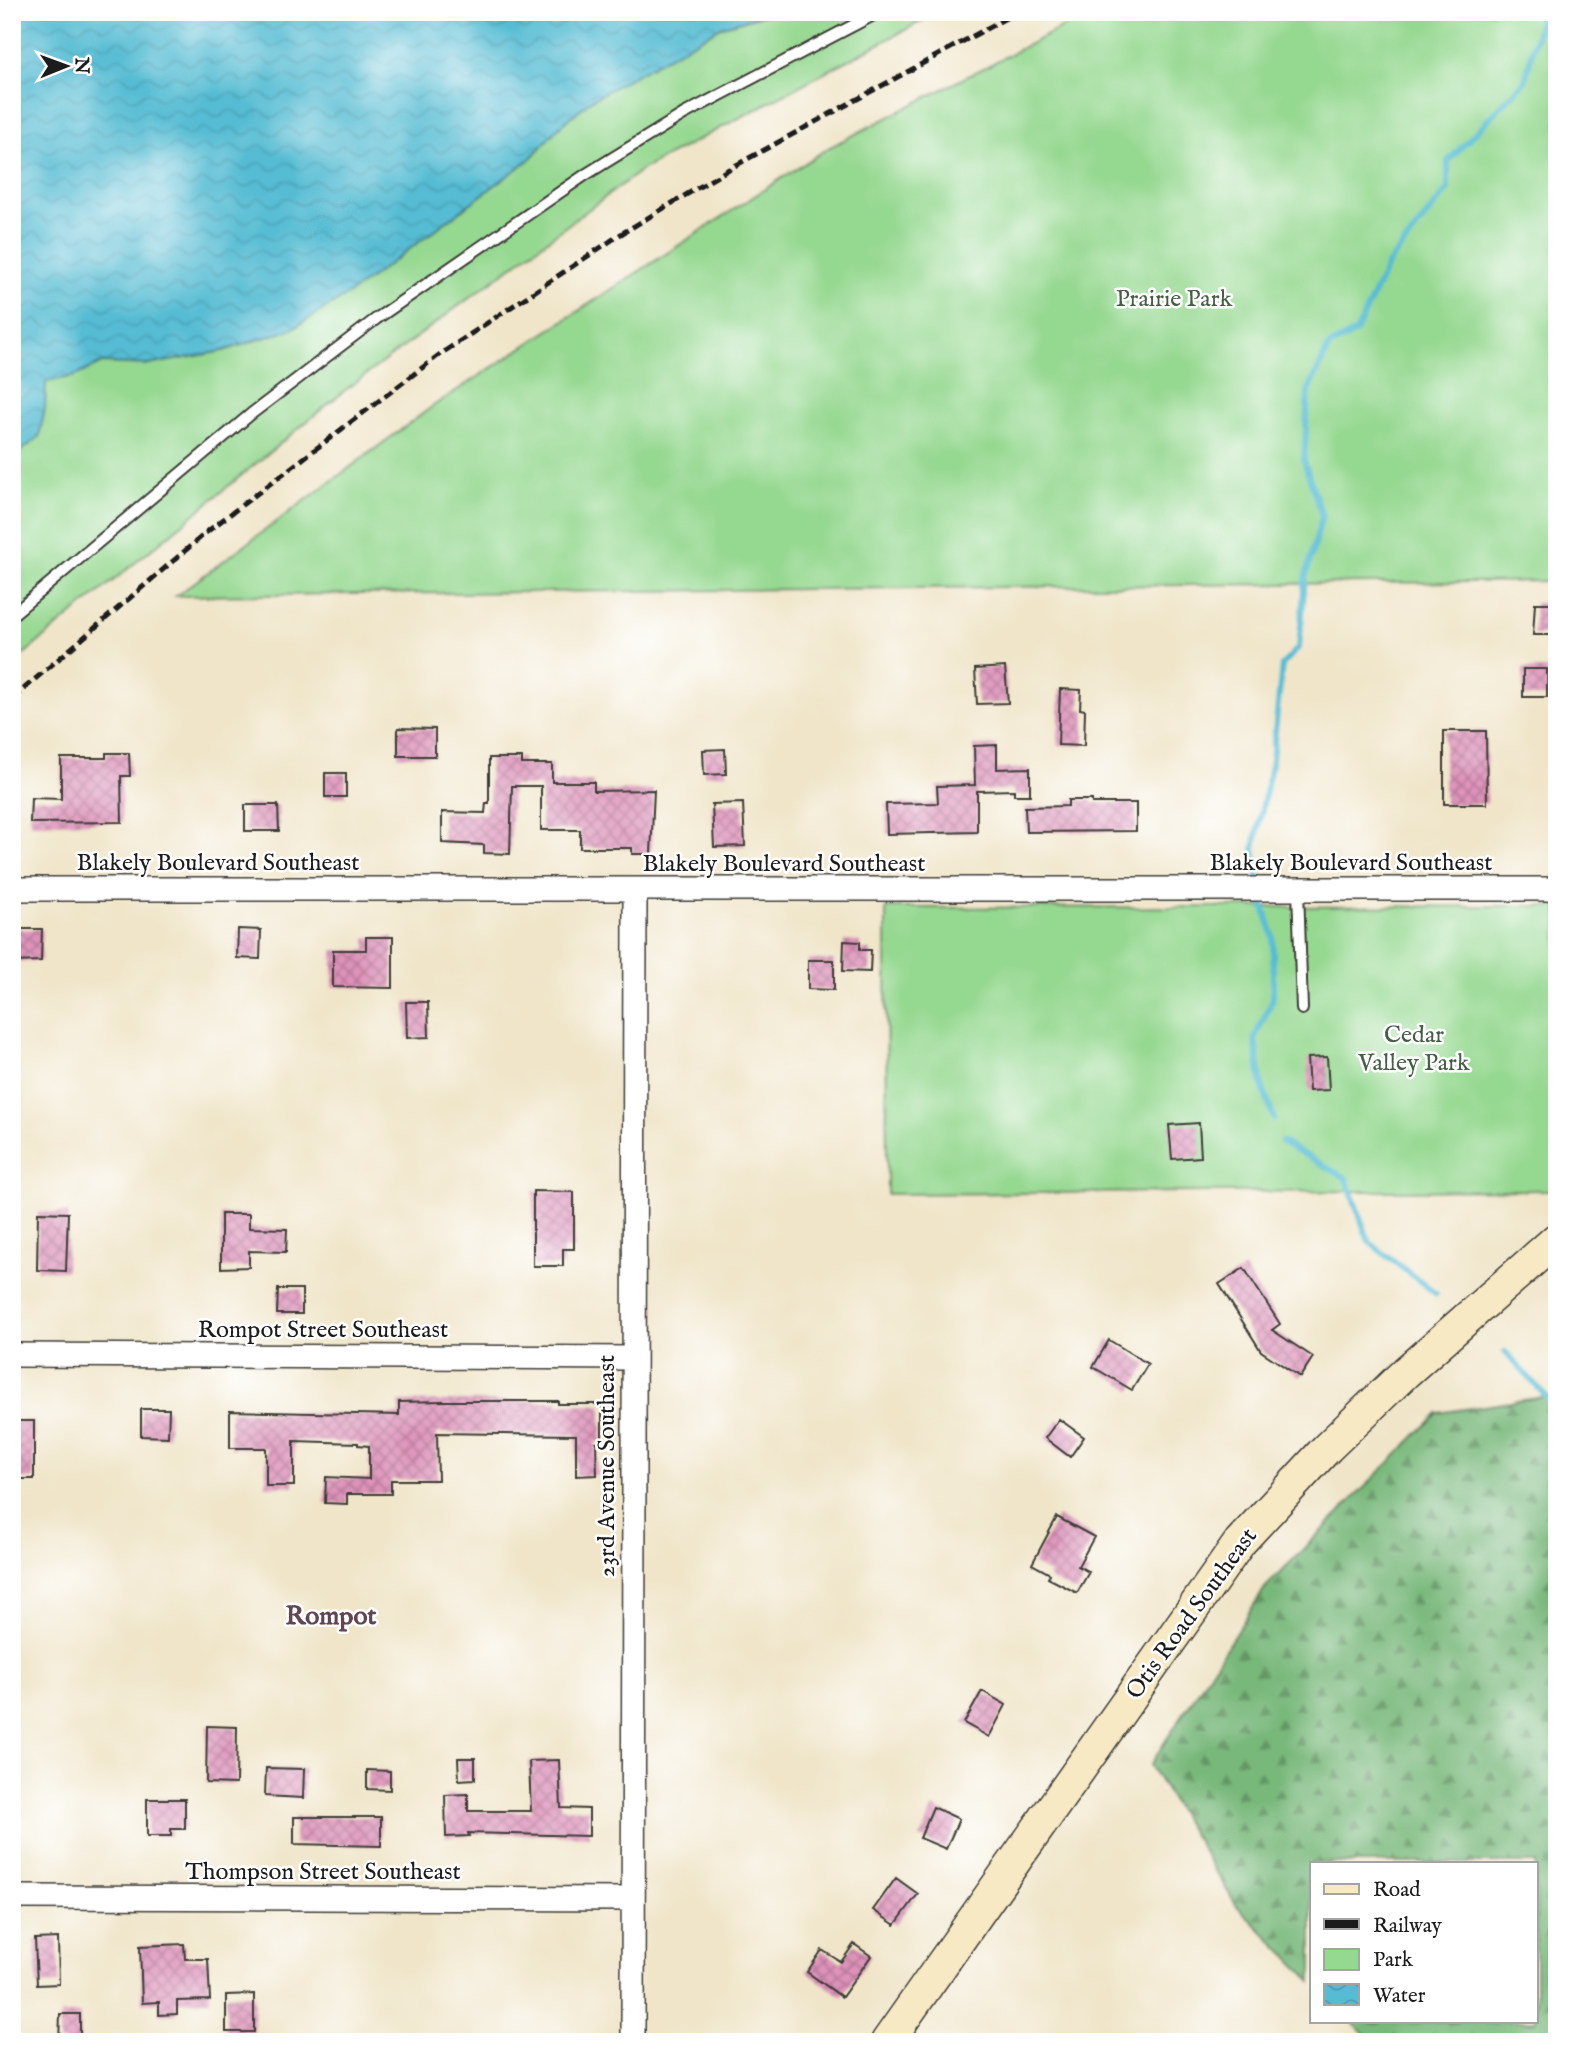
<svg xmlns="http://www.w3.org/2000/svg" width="1569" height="2054" font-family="'IM FELL English',serif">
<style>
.forest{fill:url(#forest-firs);stroke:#4a6a4b;stroke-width:2}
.green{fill:#95d890;stroke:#587a56;stroke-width:2}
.water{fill:url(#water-waves);stroke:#386c78;stroke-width:2}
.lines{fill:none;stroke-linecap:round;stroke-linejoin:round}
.stream{stroke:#55bcd3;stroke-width:6}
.building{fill:url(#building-cross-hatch)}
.lane-casing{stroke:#3c3a36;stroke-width:14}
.street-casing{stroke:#3c3a36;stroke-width:26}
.secondary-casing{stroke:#3c3a36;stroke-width:35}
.lane{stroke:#fff;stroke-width:10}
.street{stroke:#fff;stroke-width:23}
.secondary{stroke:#f7e9c3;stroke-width:32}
.rail{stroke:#1c1c1c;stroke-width:5;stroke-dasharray:10 5;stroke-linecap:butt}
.labels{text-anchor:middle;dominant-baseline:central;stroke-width:5;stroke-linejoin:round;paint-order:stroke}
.park-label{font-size:24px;fill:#465e45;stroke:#fff}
.street-label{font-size:24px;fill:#1c1c1c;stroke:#fff}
.neighbourhood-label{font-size:26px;font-weight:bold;fill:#604653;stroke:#fff}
</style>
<defs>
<pattern id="forest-firs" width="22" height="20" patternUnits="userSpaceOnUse" patternTransform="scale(1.75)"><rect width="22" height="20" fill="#78b87a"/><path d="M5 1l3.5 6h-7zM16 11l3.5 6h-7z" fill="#629563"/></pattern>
<pattern id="water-waves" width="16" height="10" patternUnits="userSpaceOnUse" patternTransform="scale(1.75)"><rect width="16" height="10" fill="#55bcd3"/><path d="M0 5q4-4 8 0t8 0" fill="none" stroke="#49a1b5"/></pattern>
<pattern id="building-cross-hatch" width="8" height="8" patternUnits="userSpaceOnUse" patternTransform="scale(1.75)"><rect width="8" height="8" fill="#de93ba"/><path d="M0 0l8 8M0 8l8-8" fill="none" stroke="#b37796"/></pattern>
</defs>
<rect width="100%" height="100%" fill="#fff"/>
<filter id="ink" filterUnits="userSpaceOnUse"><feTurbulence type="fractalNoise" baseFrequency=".0143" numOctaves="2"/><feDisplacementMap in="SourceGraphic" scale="14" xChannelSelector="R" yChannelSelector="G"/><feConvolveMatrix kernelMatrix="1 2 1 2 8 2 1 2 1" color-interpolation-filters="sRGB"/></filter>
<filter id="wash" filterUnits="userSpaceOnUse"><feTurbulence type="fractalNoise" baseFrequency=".00686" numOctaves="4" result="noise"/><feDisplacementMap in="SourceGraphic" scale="28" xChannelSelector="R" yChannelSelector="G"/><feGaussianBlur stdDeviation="1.57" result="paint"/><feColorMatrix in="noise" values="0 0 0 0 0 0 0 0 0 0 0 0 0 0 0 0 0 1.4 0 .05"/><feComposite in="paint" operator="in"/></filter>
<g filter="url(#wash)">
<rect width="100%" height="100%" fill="#f0e5c9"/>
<path class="forest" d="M1557 1395V2042H1372L1351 2021H1536V1863H1312V1981L1236 1905 1150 1765 1265 1588 1438 1413Z"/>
<path class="green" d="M12 12H939L643 169 344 391 12 664Z
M1092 12H1557V581L176 596 433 406 828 148Z
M1557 906V1190L887 1194 886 908Z"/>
<path class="water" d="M12 12H773L723 26 591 100 559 127 530 159 352 292 292 329 223 351 149 365 102 363 75 376 46 382 45 409 39 437 12 458Z"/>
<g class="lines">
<path class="stream" d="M1259 884 1254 848 1272 760 1282 665 1299 647 1305 579 1322 516 1304 461 1308 392 1329 346 1356 332 1388 264 1448 189V161L1525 81 1542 12
M1260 895 1273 936V999L1255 1037 1261 1082 1274 1119
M1282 1142 1346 1178 1369 1242 1436 1294
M1505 1352 1557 1408"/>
</g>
<g id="blocks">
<path class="building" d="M1535 603H1557V635H1533Z
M1005 667 1008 703 977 704 975 669Z
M1523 669H1547V697H1523Z
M1060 689 1081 690 1080 709 1085 710 1084 746 1058 745Z
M398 728 435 729V756H398Z
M1444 731H1486L1487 804H1444Z
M997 745V769L1030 768V795H1014V790L977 791V832L887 834 886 804 938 803 937 786 975 785 974 746Z
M725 749 726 774 704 775 703 750Z
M106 753H129L130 776H121L122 822 30 823 31 798 61 799V758H106Z
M489 758H522V764H552V782H594V791L654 790 651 854H632V848H580V830H541V786H512L510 854 484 853V845L442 843V812L485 813 486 803H489Z
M325 773H346V797H325Z
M1068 800H1092V803H1136V831L1026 832 1025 807 1068 806Z
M743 803 745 846 714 847 712 804Z
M245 805H278L279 831H245Z
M14 929H42L41 961 13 962Z
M238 929 261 930 260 959 237 958Z
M366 937H393V988L333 987V950H366Z
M844 941 860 942V950H871L870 972 843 971Z
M808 960H834V990L808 989Z
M406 1002H428L429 1037 407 1038Z
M1327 1057 1329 1090 1309 1091 1307 1058Z
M1199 1123 1201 1157 1172 1159 1169 1125Z
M533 1191 574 1192V1249H563V1266H533Z
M38 1212 68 1213 66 1271 37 1270Z
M221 1214H249V1228L287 1229 286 1252 249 1251V1267L221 1268Z
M1244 1268 1280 1324 1272 1330 1313 1357 1300 1377 1261 1351 1219 1284Z
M278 1289H302V1314H277Z
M1109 1340 1148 1364 1132 1390 1093 1367Z
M444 1401H558V1404H602V1442H596L597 1475 576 1476V1435L437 1433 438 1480H391V1494H347V1504L325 1503 326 1477 369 1479V1446L358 1445V1443L294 1441V1486H266V1448H230V1411L399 1415V1402Z
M141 1409H169L168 1437 141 1436Z
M1059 1419 1084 1437 1070 1457 1045 1438Z
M12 1421H34V1479H12Z
M1057 1517 1094 1537 1078 1566 1089 1572 1077 1593 1048 1578 1050 1574 1032 1564Z
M982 1691 1006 1705 989 1737 964 1723Z
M207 1726 237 1727 236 1784 206 1783Z
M458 1758H475V1779L459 1780Z
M559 1760 561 1808 589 1809V1836L468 1833 469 1836 446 1837 445 1795 468 1794V1811H531L529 1761Z
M266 1768 304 1769 303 1798 265 1796Z
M367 1770 390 1771V1790L367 1789Z
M147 1799H185V1829H171V1836H147Z
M933 1807 959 1819 946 1849 920 1838Z
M294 1817H381V1846L294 1844Z
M896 1878 918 1894 895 1925 873 1910Z
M58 1938 59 1984 37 1985 35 1939Z
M184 1944 185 1959H208L210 2000 177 2001V2014L159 2015V2002L142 2003 140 1946Z
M854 1944 871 1956 842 1997 807 1972 822 1950 841 1962Z
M254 1994V2032H226V1995Z
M60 2014H80V2042H59Z"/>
</g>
</g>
<g filter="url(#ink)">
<use href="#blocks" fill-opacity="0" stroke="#3c3a36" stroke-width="2"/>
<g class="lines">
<defs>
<path id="lane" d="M12 615 251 414 376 319 585 175 684 114 879 12
M1298 889 1302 1009"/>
<path id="street" d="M12 889H1557
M12 1355 633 1358
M12 1897 633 1899
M633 2042 635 891"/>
<path id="secondary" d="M887 2042 1240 1542 1327 1448 1406 1372 1557 1239"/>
</defs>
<use href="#lane" class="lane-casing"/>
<use href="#street" class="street-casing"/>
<use href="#secondary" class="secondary-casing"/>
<use href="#lane" class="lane"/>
<use href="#street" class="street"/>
<use href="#secondary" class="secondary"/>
<path class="rail" d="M12 699 208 531 439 355 621 234 729 169 1017 12"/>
</g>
</g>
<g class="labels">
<g class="park-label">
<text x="1174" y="299">Prairie Park</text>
<text x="1414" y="1035">Cedar<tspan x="1414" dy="28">Valley Park</tspan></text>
</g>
<g class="street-label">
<text x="218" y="863">Blakely Boulevard Southeast</text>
<text x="1351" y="863">Blakely Boulevard Southeast</text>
<text x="784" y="864">Blakely Boulevard Southeast</text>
<text x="323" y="1330">Rompot Street Southeast</text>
<text transform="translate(607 1466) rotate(-90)">23rd Avenue Southeast</text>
<text transform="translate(1192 1614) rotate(-54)">Otis Road Southeast</text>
<text x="323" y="1872">Thompson Street Southeast</text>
</g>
<g class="neighbourhood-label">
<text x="331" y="1616">Rompot</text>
</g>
</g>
<rect width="1569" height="2054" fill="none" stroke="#fff" stroke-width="42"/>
<rect x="1310" y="1862" width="228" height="161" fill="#ffffff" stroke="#a4a4a4" stroke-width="2"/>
<rect x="1324" y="1884" width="35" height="10" fill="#f7e9c3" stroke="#a4a4a4" stroke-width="2"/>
<text x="1373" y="1896" font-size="21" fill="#1c1c1c">Road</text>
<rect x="1324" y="1919" width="35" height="10" fill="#1c1c1c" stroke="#a4a4a4" stroke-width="2"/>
<text x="1373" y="1932" font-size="21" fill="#1c1c1c">Railway</text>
<rect x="1324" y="1949" width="35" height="21" fill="#95d890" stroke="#a4a4a4" stroke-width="2"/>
<text x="1373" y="1966" font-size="21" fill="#1c1c1c">Park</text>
<rect x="1324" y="1984" width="35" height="21" fill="url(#water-waves)" stroke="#a4a4a4" stroke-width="2"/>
<text x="1373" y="2002" font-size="21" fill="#1c1c1c">Water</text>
<g transform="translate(66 66) rotate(89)" stroke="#ffffff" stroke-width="5" paint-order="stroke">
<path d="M0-5L12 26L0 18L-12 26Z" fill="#1c1c1c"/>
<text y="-10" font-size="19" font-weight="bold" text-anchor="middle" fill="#1c1c1c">N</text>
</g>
</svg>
